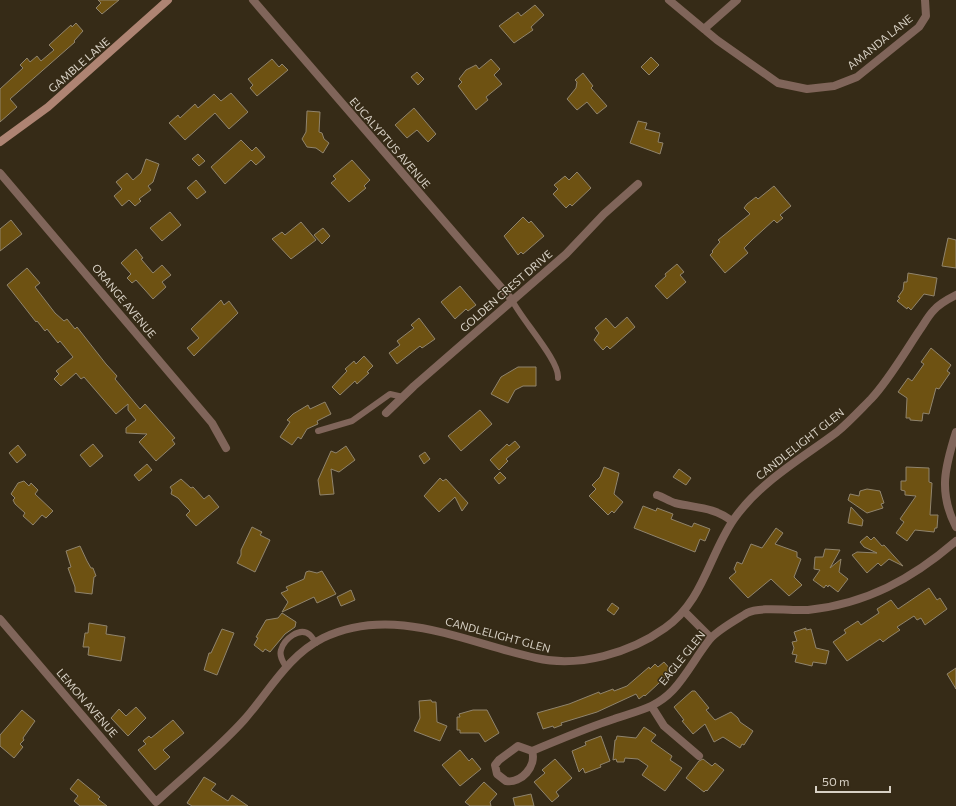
<svg xmlns="http://www.w3.org/2000/svg" width="956" height="806" font-family="Commissioner,sans-serif">
	<style>
		.building { fill: #6e5212; stroke: #90846d }
		.lines { fill: none; stroke-linecap: round; stroke-linejoin: round }
		.lane { stroke: #80655a; stroke-width: 6 }
		.street { stroke: #80655a; stroke-width: 8 }
		.secondary { stroke: #ae8473; stroke-width: 8 }
		.labels { text-anchor: middle; stroke-width: 3; stroke-linejoin: round; paint-order: stroke }
		.street-label { font-size: 11px; fill: #d7d0c4; stroke: #362b17 }
	</style>
	<rect width="100%" height="100%" fill="#362b17"/>
	<path class="building" d="M98,0H119L102,14L96,8L101,3Z
		M535,5L544,15L531,27L533,30L514,43L499,26L518,12L521,16Z
		M76,23L83,31L74,41L75,42L10,99L17,107L0,122V89L23,68L20,65L27,58L30,62L37,56L41,61L54,50L49,45L71,25L72,27Z
		M651,57L659,65L649,75L641,67Z
		M272,59L279,67L282,64L288,70L257,96L250,88L253,85L248,79Z
		M491,59L500,69L494,75L502,84L486,97L488,100L476,110L458,86L462,82L459,79L466,70L476,65L479,69Z
		M417,72L424,79L418,85L411,77Z
		M583,73L593,86L591,88L607,106L597,114L587,102L577,110L567,99L576,88L577,82L575,80Z
		M231,93L248,112L229,129L215,113L185,140L169,123L178,115L180,118L195,104L198,108L214,94L221,101Z
		M414,108L436,134L428,142L417,130L407,138L395,125Z
		M307,111L320,112L319,132L322,133L324,139L329,143L323,153L316,148L307,147L302,139L306,132Z
		M638,121L647,123L645,129L660,133L658,142L663,143L660,154L630,143Z
		M241,140L252,151L256,147L265,157L256,165L251,160L225,184L211,167Z
		M198,154L205,161L199,166L192,159Z
		M146,159L159,164L153,182L148,186L151,190L139,199L141,201L135,206L129,200L122,206L114,196L122,189L116,182L127,173L133,180L141,173Z
		M352,160L370,180L364,186L366,188L349,202L331,183L336,179L333,176Z
		M577,172L591,188L572,206L570,204L566,208L553,194L558,189L554,185L565,176L569,180Z
		M196,180L206,192L197,199L187,188Z
		M774,186L791,206L780,215L783,218L777,223L774,220L753,239L744,248L748,253L725,273L710,255L713,252L712,251L720,242L718,240L750,214L744,208L747,204L756,197L758,199Z
		M170,212L181,225L162,241L150,228Z
		M523,217L529,223L531,221L544,236L523,254L521,252L518,255L504,236Z
		M11,220L22,234L0,251V229Z
		M301,222L316,240L291,259L272,239L282,232L285,235Z
		M323,228L330,236L322,244L314,235Z
		M948,238L956,240V268L942,266Z
		M136,249L143,258L141,259L153,273L162,265L171,275L162,282L166,287L153,299L136,280L132,283L127,278L131,274L121,263Z
		M677,264L684,272L680,275L686,282L667,299L655,286L666,276L665,274Z
		M27,268L40,283L35,287L55,313L64,321L67,319L75,329L77,327L106,364L117,376L115,379L140,409L145,404L175,438L172,440L175,444L156,461L139,442L147,434L126,433V428L136,420L128,410V404L116,414L84,377L81,379L76,373L61,386L54,379L59,374L56,371L73,357L60,341L58,343L47,329L45,331L37,321L36,322L7,285Z
		M908,273L937,278L934,296L924,294L911,310L908,307L907,309L897,301L900,298L898,297L903,290L904,282H907Z
		M460,286L476,305L468,311L466,309L455,319L441,302Z
		M221,300L224,305L229,301L238,313L194,356L187,348L199,338L191,329Z
		M627,317L635,327L610,349L607,346L603,350L594,340L599,333L595,328L606,318L615,328Z
		M419,318L435,339L422,348L420,346L397,364L389,353L400,345L397,341L414,328L411,325Z
		M931,348L951,365L947,371L950,373L939,389L936,388L929,414L923,413L922,421L910,420V418H906L907,398L898,392L908,378L912,381L924,364L921,362Z
		M364,356L373,366L367,372L369,373L357,384L355,381L340,395L332,387L347,371L345,369L354,361L356,364Z
		M518,367H536V386H523L515,390L508,403L491,394L501,377Z
		M325,402L331,414L317,421L318,424L307,429L301,439L298,437L292,445L280,437L290,422L287,420L293,414L308,405L310,409Z
		M480,410L492,424L461,451L448,436Z
		M515,441L520,447L506,459L508,461L499,470L490,460L507,444L509,446Z
		M93,444L103,456L90,467L80,455Z
		M18,445L26,455L17,463L9,453Z
		M346,446L355,460L339,472L331,469L334,494L320,495L318,480L331,451L336,453Z
		M425,452L430,459L424,464L419,456Z
		M147,464L152,470L139,481L134,475Z
		M604,467L619,473L614,494L623,502L614,513L612,511L608,515L589,496L596,489L592,485L600,477Z
		M906,467L929,468V482L932,483L930,515H938L937,528H935L934,532L915,530L907,541L896,533L904,522L900,519L916,496L905,495V491L901,490V481H906Z
		M679,469L691,478L686,485L673,477Z
		M500,472L506,478L499,484L494,478Z
		M440,478L443,481L446,479L468,503L462,511L455,497L439,512L424,496Z
		M181,479L191,488L193,487L204,499L209,495L219,507L196,526L186,515L190,511L186,507L178,498L171,494L172,490L170,487Z
		M24,481L29,486L31,483L38,490L35,494L53,511L46,518L42,515L33,525L23,516L25,513L15,504L13,500L15,498L11,494L18,483Z
		M867,489L880,491L884,503L881,504L883,508L867,513L848,500L850,494L859,496L860,491Z
		M643,506L656,511L657,508L673,514L671,519L692,527L694,523L710,529L705,541L700,539L695,552L634,528Z
		M851,507L863,520L862,526L848,523Z
		M252,527L262,532L260,535L270,540L255,572L237,563L241,555V550Z
		M776,528L783,533L775,544L797,552V557L801,559L794,577L802,585L789,596L771,579L748,598L729,578L736,572L734,569L737,562L742,564L751,544L762,548Z
		M867,536L871,540L874,537L882,546L884,545L903,566L889,559L881,566L878,563L867,573L852,555L857,552L877,553L864,547L860,542Z
		M80,546L87,561L91,568H93L96,576L94,577L92,594L75,592V587L68,568L71,567L66,551Z
		M825,549L840,550L830,568L841,559L839,572L848,579L838,592L829,585L828,587L826,585L824,588L813,580L820,570L814,569L815,557H823Z
		M309,571L317,573L322,571L336,594L317,603L314,597L282,612L288,602L281,593L288,590L286,587L304,579L306,572Z
		M929,588L937,600L940,598L947,609L925,625L921,618L917,620L914,616L897,627L900,630L888,638L883,642L880,639L847,661L833,642L846,633L844,630L858,621L861,625L879,613L877,609L891,600L898,609Z
		M351,590L355,600L341,606L337,597Z
		M612,603L619,608L614,615L607,610Z
		M282,613L296,622L295,627L285,634L270,652L265,649L263,652L254,645L258,638L256,637L266,620L278,618Z
		M89,623L107,626L106,634L125,637L121,661L88,655L89,647H83L85,633H88Z
		M806,628V630L811,629L816,648L829,651L826,664L813,662L812,666L795,662L797,655L792,654L794,648L792,642L797,641L794,632Z
		M222,629L234,633L217,675L204,670L209,653H211Z
		M664,662L672,671L645,696L644,695L639,699L636,694L597,712L561,723L562,725L554,728L553,726L543,729L537,713L569,704L599,692L600,694L613,689L614,691L627,686L649,667L650,669L655,664L658,667Z
		M956,668V689L947,674Z
		M692,691H695L709,708L706,710L715,720L731,712L738,718L740,722L753,731L744,745L742,744L740,748L723,737L714,742L705,724L693,734L682,721L684,720L674,707Z
		M431,700L432,702H436L437,722L447,726L440,741L414,731L420,718L419,701Z
		M136,707L146,718L128,736L111,718L119,709L126,716Z
		M22,710L35,721L23,738L24,740L20,744L23,747L14,758L0,746V735Z
		M473,710H487L499,733L485,742L479,733H460V730H457V717H460L459,714Z
		M173,720L184,733L163,750L170,757L155,770L138,750L146,744L143,741L149,736L151,738Z
		M644,727L656,735L651,741L672,756L670,760L682,768L665,791L642,775L648,766L638,759L625,758L624,762H617L616,759L613,760L615,740H616L617,736L636,738Z
		M601,736L610,761L600,765L601,767L585,773L583,768L579,772L572,751L586,745L585,742Z
		M460,750L469,761L472,758L481,769L460,786L442,765Z
		M555,759L572,778L556,792L559,796L552,802L534,782L545,773L542,770Z
		M703,759L712,766L715,763L724,770L707,791L706,790L704,792L686,778L699,761Z
		M204,777L216,784L211,790L228,801L232,795L248,806H192L187,803Z
		M78,779L100,797L98,799L107,806H80L74,801L78,796L70,789Z
		M484,782L497,794L490,802L491,806H470L465,802Z
		M531,794L534,806H515L513,798Z"/>
	<g class="lines">
		<path class="lane" d="M512,300C521,319 560,361 558,378
			M318,431L352,421L390,394L403,397
			M286,667C283,662 279,656 281,650C284,639 300,626 310,635C312,637 314,640 316,643"/>
		<path class="street" d="M253,0L512,300
			M669,0L717,40L778,83L807,89L834,86L857,77L919,27L926,16L925,0
			M704,29L737,0
			M0,173L212,423L226,448
			M386,413L414,386L566,254L604,214L638,184
			M956,432C945,467 938,492 956,527
			M657,495C663,497 669,501 675,503C696,508 714,507 732,521
			M684,611L711,638
			M0,619L156,802C185,775 217,750 244,720C269,692 287,656 323,638C394,604 466,643 536,658C579,668 630,653 665,628C703,602 709,555 734,519C761,481 801,459 837,432C849,422 860,410 871,399C888,381 905,352 919,331C924,324 928,316 934,310C940,303 948,299 956,295
			M652,707L664,726L699,756
			M518,746L532,751C537,766 521,784 506,781L497,774L495,765L499,760Z
			M532,751C559,740 586,728 614,719C636,711 655,709 673,690C687,675 697,655 710,639C719,629 736,620 747,613C760,606 792,611 808,610C866,604 912,579 956,541"/>
		<path class="secondary" d="M0,142L48,107L168,0"/>
	</g>
	<g class="labels">
		<g class="street-label">
			<text transform="translate(880 42) rotate(-39)" y="4">AMANDA LANE</text>
			<text transform="translate(79 65) rotate(-41)" y="4">GAMBLE LANE</text>
			<text transform="translate(390 143) rotate(49)" y="4">EUCALYPTUS AVENUE</text>
			<text transform="translate(506 291) rotate(-41)" y="4">GOLDEN CREST DRIVE</text>
			<text transform="translate(124 301) rotate(50)" y="4">ORANGE AVENUE</text>
			<text transform="translate(800 444) rotate(-38)" y="4">CANDLELIGHT GLEN</text>
			<text transform="translate(498 635) rotate(15)" y="4">CANDLELIGHT GLEN</text>
			<text transform="translate(682 658) rotate(-51)" y="4">EAGLE GLEN</text>
			<text transform="translate(87 703) rotate(49)" y="4">LEMON AVENUE</text>
		</g>
	</g>
	<path d="M816 786v6h74v-6" fill="none" stroke="#d7d0c4" stroke-width="2"/>
	<text x="822" y="786" font-size="12" fill="#d7d0c4" stroke="#362b17" stroke-width="3" paint-order="stroke">50 m</text>
</svg>
